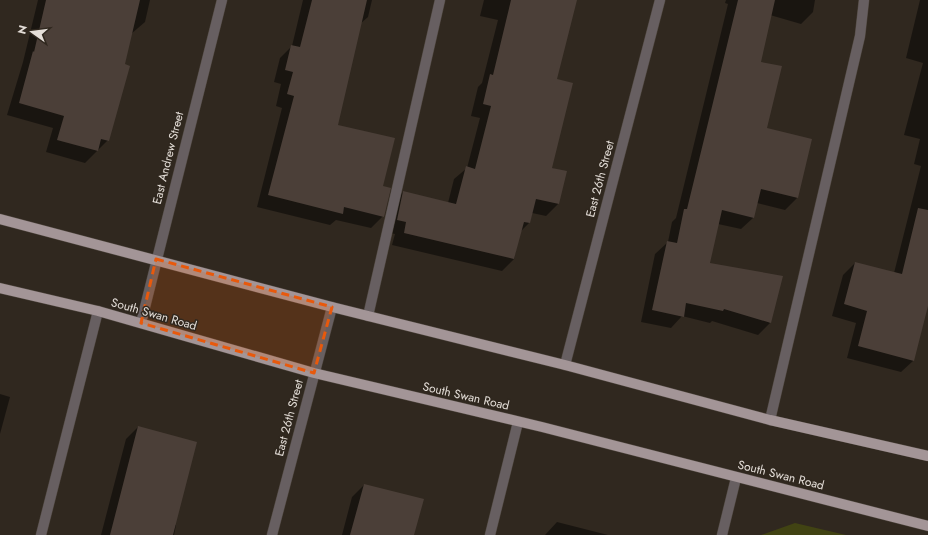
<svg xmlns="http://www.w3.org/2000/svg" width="928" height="535" font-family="Jost,sans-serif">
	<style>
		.green { fill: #414313 }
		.shadow { fill: #0007 }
		.building { fill: #4b3f38 }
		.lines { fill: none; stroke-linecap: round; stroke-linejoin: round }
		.minor-casing { stroke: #4d453d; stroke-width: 11 }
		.major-casing { stroke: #4d453d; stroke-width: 11 }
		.minor { stroke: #675f61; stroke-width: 10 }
		.major { stroke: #a39597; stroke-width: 10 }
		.marked { fill: #e8590c; fill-opacity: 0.2; stroke: #e8590c; stroke-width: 3; stroke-dasharray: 8 5; stroke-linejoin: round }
		.labels { text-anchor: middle; stroke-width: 3; stroke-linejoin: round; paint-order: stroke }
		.street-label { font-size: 12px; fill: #e4ded8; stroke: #30281f }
	</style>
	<rect width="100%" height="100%" fill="#30281f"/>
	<path class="green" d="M795,523L846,535H761Z"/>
	<path class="shadow" d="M38,0H150L145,22L131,34L108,140L85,163L46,152L53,128L7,115L23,62Z
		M303,0H372L368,17L360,24L337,126L382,187L383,216L371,228L336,220L330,225L257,207L282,108L276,106L281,84L274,82L280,58L292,46Z
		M484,0H576L556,80L551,168L566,172L558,204L546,216L532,213L529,223L520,232L514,259L502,271L392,245L395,234L385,232L391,204L403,192L448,203L454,179L467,168L480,118L471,116L478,87L482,83L498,20L480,16Z
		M726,0H815L813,12L801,24L770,15L760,63L766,129L797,198L785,210L757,203L753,218L741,229L718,224L709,264L770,323L758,335L712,321L710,323L682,316L671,328L641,322L655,254L668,242L672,222L676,218L728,4L725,3Z
		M920,0H928V303L913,361L901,372L847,358L856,323L832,316L843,275L855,263L894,273L921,166L914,164L920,139L904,135L923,63L906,58Z
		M0,394L10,397L0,434Z
		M138,427L174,524L176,525L174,535H101L126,439Z
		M364,485L413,535H342L352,497Z
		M557,522L608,535H545Z"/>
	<path class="building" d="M46,0H140L125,64L130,66L109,141L101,139L98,151L57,140L64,116L19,103L33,51L34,52Z
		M312,0H367L338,125L395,138L383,186L391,188L384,217L344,207L343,214L268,195L294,96L287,94L293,72L285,70L291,45L300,47Z
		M511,0H577L557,79L573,83L552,168L567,171L559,204L536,199L530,223L524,222L514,259L404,233L406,222L397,220L403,191L456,204L466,166L475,169L491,106L483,104L490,74L493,75Z
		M738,0H775L761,62L782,66L767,128L812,139L798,198L761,189L754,218L722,210L710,263L783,276L771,323L724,309L723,311L686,303L684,317L652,310L667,241L677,243L684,209H687Z
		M918,208L928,210V306L914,361L858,346L867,311L844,304L855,262L902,274Z
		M138,426L197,442L173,535H110Z
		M364,484L424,499L414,535H350Z"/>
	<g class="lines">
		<g class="minor-casing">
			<path id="minor" d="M368,316L440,0
				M141,323L222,0
				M565,365L660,0
				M770,420L860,36L864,0
				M41,535L98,311
				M272,535L332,307
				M490,535L518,422
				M722,535L736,478"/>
		</g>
		<g class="major-casing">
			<path id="major" d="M0,219L332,307L565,365L770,420L928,456
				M0,288L98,311L314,373L542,427L928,526"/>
		</g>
		<use href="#minor" class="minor"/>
		<use href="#major" class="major"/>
	</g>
	<path class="marked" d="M156,259L332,307L314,373L141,323Z"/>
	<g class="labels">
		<g class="street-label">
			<text transform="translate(168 158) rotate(-76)" y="4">East Andrew Street</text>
			<text transform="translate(600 179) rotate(-75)" y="4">East 26th Street</text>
			<text transform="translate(154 314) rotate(16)" y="4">South Swan Road</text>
			<text transform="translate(466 396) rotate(13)" y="4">South Swan Road</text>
			<text transform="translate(289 418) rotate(-75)" y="4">East 26th Street</text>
			<text transform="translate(781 475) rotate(14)" y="4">South Swan Road</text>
		</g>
	</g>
	<g transform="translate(32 32) rotate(284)" stroke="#30281f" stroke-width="3" paint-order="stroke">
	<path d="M0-3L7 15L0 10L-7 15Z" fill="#e4ded8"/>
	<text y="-6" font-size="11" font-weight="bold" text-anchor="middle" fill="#e4ded8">N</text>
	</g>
</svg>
